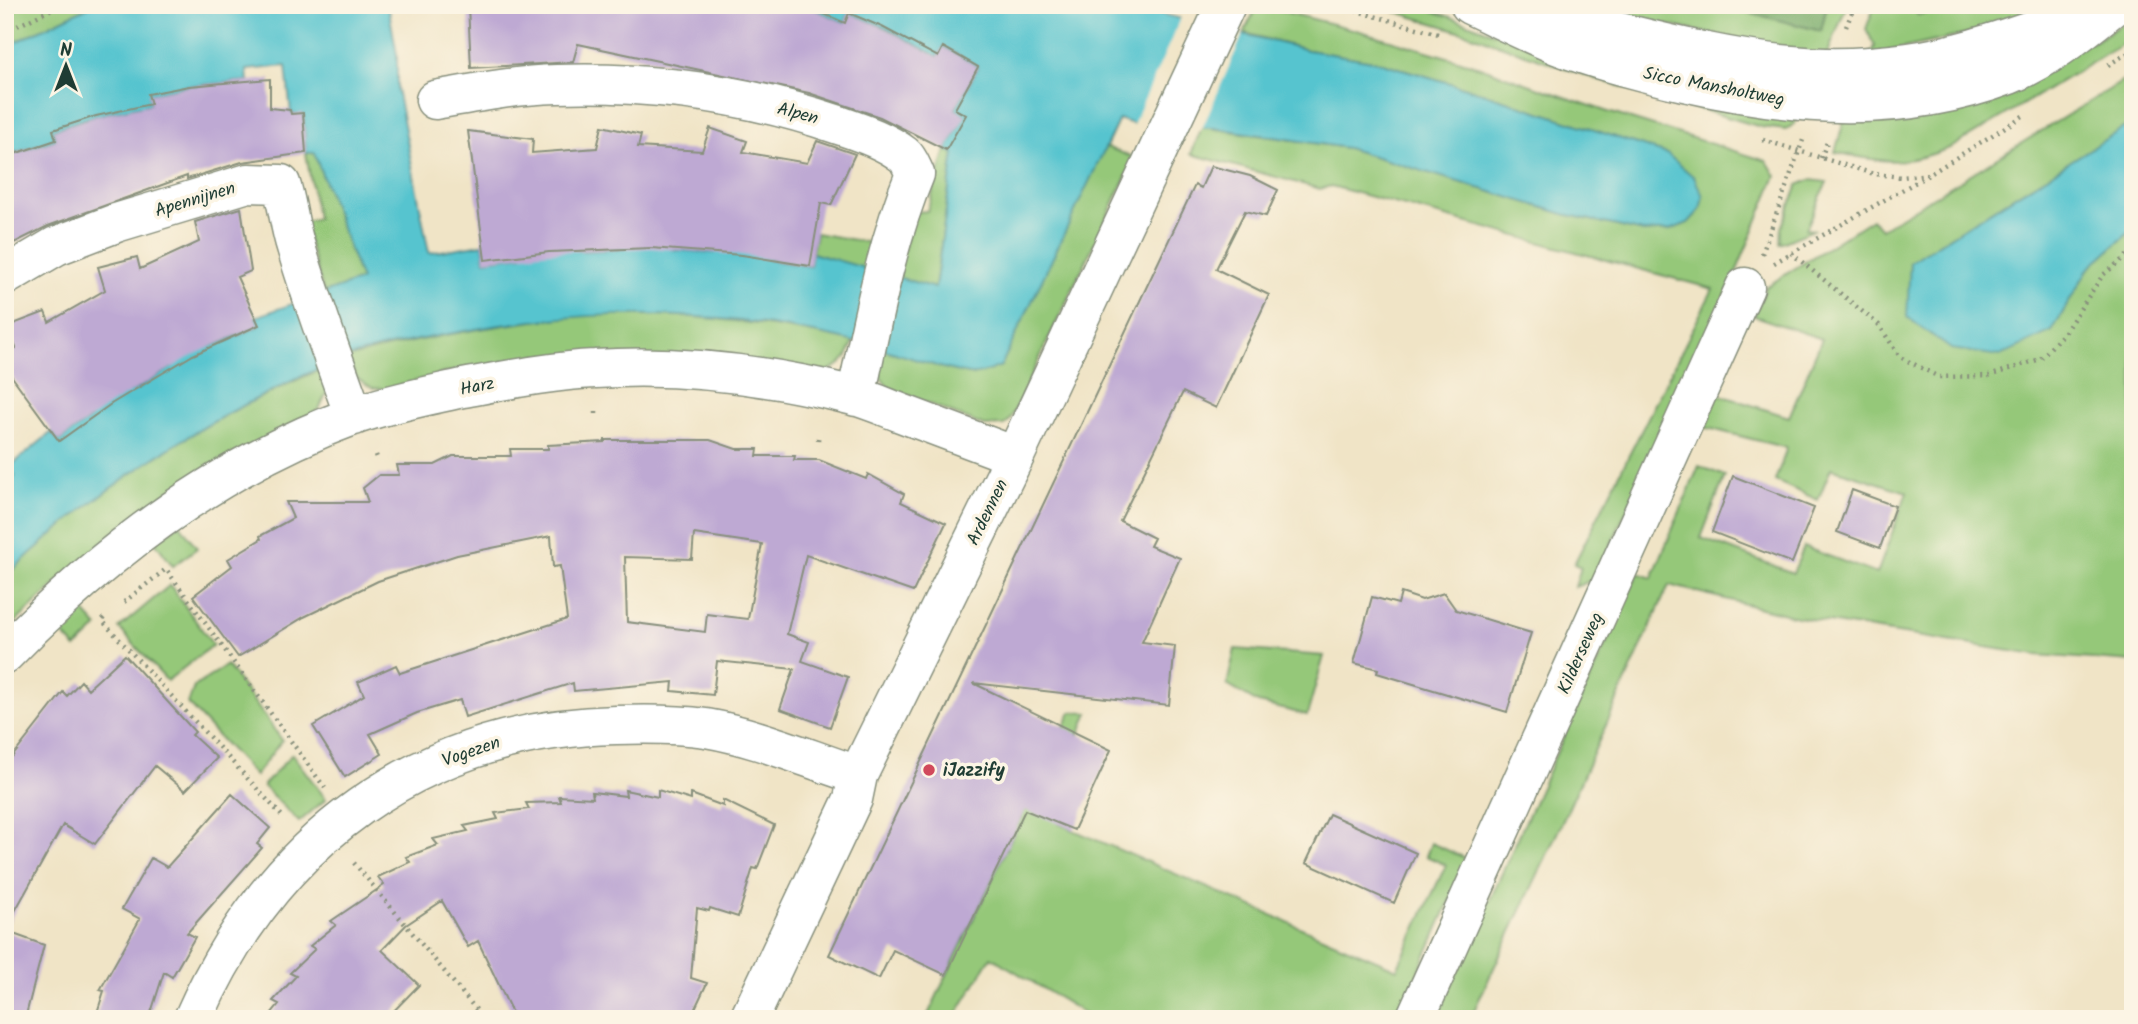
<svg xmlns="http://www.w3.org/2000/svg" width="2138" height="1024" font-family="Kalam,sans-serif">
	<style>
		.green { fill: #95c879; stroke: #5a8256; stroke-width: 2 }
		.forest { fill: #78ac69; stroke: #4c744e; stroke-width: 2 }
		.water { fill: #57c4cf; stroke: #3b8082; stroke-width: 2 }
		.pier { fill: #f0e4c6 }
		.building { fill: #bea9d3; fill-rule: evenodd }
		.lines { fill: none; stroke-linecap: round; stroke-linejoin: round }
		.street-casing { stroke: #88907d; stroke-width: 41 }
		.secondary-casing { stroke: #88907d; stroke-width: 41 }
		.path { stroke: #88907d; stroke-width: 4.5; stroke-dasharray: 2 5; stroke-linecap: butt }
		.street { stroke: #fff; stroke-width: 38 }
		.secondary { stroke: #fff; stroke-width: 38 }
		.poi-dot { fill: #d1495b; stroke: #fcf5e5; stroke-width: 2.5 }
		.labels { text-anchor: middle; stroke-width: 7; stroke-linejoin: round; paint-order: stroke }
		.street-label { font-size: 18px; fill: #1f3d34; stroke: #fcf5e5 }
		.poi-label { font-size: 18px; font-weight: bold; fill: #1f3d34; stroke: #fcf5e5; text-anchor: start }
	</style>
	<rect width="100%" height="100%" fill="#fcf5e5"/>
	<filter id="ink" filterUnits="userSpaceOnUse"><feTurbulence type="fractalNoise" baseFrequency=".0143" numOctaves="2"/><feDisplacementMap in="SourceGraphic" scale="14" xChannelSelector="R" yChannelSelector="G"/><feConvolveMatrix kernelMatrix="1 2 1 2 8 2 1 2 1" color-interpolation-filters="sRGB"/></filter>
	<filter id="wash" filterUnits="userSpaceOnUse"><feTurbulence type="fractalNoise" baseFrequency=".00686" numOctaves="4" result="noise"/><feDisplacementMap in="SourceGraphic" scale="28" xChannelSelector="R" yChannelSelector="G"/><feGaussianBlur stdDeviation="1.57" result="paint"/><feColorMatrix in="noise" values="0 0 0 0 0 0 0 0 0 0 0 0 0 0 0 0 0 1.4 0 .05"/><feComposite in="paint" operator="in"/></filter>
	<g filter="url(#wash)">
		<rect width="100%" height="100%" fill="#f0e4c6"/>
		<path class="green" d="M5,5H92L5,47Z
			M1258,5L1360,31L1474,65L1605,111L1767,161L1776,176L1735,275L1595,579L1575,587L1581,567L1574,564L1713,289L1331,186L1320,189L1191,154L1202,127L1347,148L1564,214L1644,232L1670,230L1688,223L1700,210L1667,154L1473,90L1379,62L1308,50L1252,35L1244,32Z
			M1373,5H1412L1445,15L1578,63L1800,114L1795,123L1786,130L1761,127L1599,80L1469,34Z
			M1570,5H1720L1821,31L1827,5H1847L1827,55L1809,54Z
			M1875,5H1911L1918,15L1952,5H2064L2024,22L1871,55L1875,46L1866,29Z
			M2133,17V38L1952,147C1906,166 1882,163 1835,152L1846,114L2095,41Z
			M2133,75V122L1910,262L2052,331L2088,269L2133,229V662L2036,655L1797,617L1669,585L1566,814L1470,1019H1436L1638,573L1652,578L1699,466L1725,476L1701,538L1793,573L1804,547L1877,574L1907,492L1831,468L1818,500L1775,481L1787,448L1704,427L1717,394L1789,417L1822,339L1754,316L1766,287L1872,219L1881,229Z
			M1101,92L1134,124L1119,119L1106,147L1135,158L1010,420L1004,425L984,426L888,387L877,373L878,348L973,375Z
			M946,150L954,153L935,288L896,277L914,212L927,211Z
			M314,152L361,280L324,293L303,223L317,218L306,153Z
			M1810,180L1827,182L1806,229L1813,230L1780,244L1781,228L1798,185Z
			M816,233L877,244L872,271L812,253Z
			M600,313C686,313 770,323 854,341C848,356 844,365 827,371L537,356L445,373L385,389L373,388L364,383L357,378L347,358C430,335 514,322 600,313Z
			M324,368L329,388L319,409C280,438 231,451 191,477C121,520 65,576 5,632V577C98,487 205,418 324,368Z
			M180,524L197,548L173,566L155,542Z
			M170,585L213,645L167,681L119,628Z
			M78,605L98,627L76,648L56,627Z
			M1235,649L1324,656L1307,715L1258,703L1227,685Z
			M227,665L282,740L255,776L188,704L194,687Z
			M1071,712L1088,713L1069,758L1059,824L1397,969L1446,865L1426,856L1431,843L1468,859L1398,1019H1094L991,957L954,1019H926Z
			M292,754L326,799L299,822L263,786Z"/>
		<path class="forest" d="M1720,5H1827L1821,31Z"/>
		<path class="water" d="M92,5H388L397,55V89L429,253L483,244L485,260L524,255L523,240L581,251L620,249V234L676,250L715,253L717,240L771,260L810,266L812,253L935,288L954,153L946,150L965,115L955,109L978,67L944,47L938,57L886,28L849,13L845,23L803,5H1145L1166,15L1308,50L1379,62L1473,90L1667,154L1694,177L1703,196L1700,210L1688,223L1670,230L1644,232L1564,214L1347,148L1214,128L1142,127L1119,119L1001,366C992,369 979,376 970,374C946,371 916,359 892,352C852,340 812,332 771,325C664,309 571,312 465,331C426,338 387,345 349,357C319,367 289,382 260,397C166,444 81,504 5,577V485L15,476L8,468L52,432L59,441L91,418L87,410L139,388L172,367L168,360L223,342L258,326L255,317L361,280L314,153H306L303,114H291L286,66L247,70L248,81L188,86L149,94L151,104L91,117L53,130L56,140L5,156V47Z
			M2133,122V229L2088,269L2052,331L2000,356L1951,349L1907,317L1910,262Z"/>
		<path class="pier" d="M1182,15L1245,30L1201,131H1142L1132,127Z"/>
		<g id="blocks">
			<path class="building" d="M468,5H803L845,23L849,13L882,27L938,57L943,47L978,67L955,109L966,115L946,150L880,117L809,93L578,44L573,62L471,68Z
				M270,79V108L290,110L291,114L303,113L306,153L242,162L187,179V176L48,226L14,243L5,223V157L56,140L53,130L96,116L151,104L148,94L189,86Z
				M602,126L641,135L638,147L702,151L710,128L747,141L743,152L807,163L817,141L855,154L831,205L821,203L810,266L742,255L651,248L549,252L485,260L468,131L533,139L532,153L597,148Z
				M1211,166L1250,176L1278,190L1266,216L1245,211L1216,269L1269,295L1225,389L1216,408L1183,392L1120,521L1154,538L1150,546L1180,558L1142,642L1175,646L1169,705L973,683L1111,750L1074,830L1025,810L946,975L893,950L879,979L829,955L1195,185L1201,188Z
				M241,208L251,271L237,277L259,325L193,355L111,404L59,441L5,367V355L16,348L8,326L45,312L49,322L105,290L98,267L137,257L140,269L199,242L195,222Z
				M605,440H710L736,449H758L757,456H795L794,460H819L866,479L868,474L904,494L901,502L946,523L913,592L806,555L787,634L809,642L802,661L848,677L830,727L780,709L794,669L717,661L713,695L672,691L673,682L574,691L573,683L465,717L460,700L417,713L370,734L382,754L345,777L313,726L364,695L358,682L396,665L400,673L567,619L560,566L553,567L551,536L457,555L378,581L304,617L238,657L193,596L232,566L228,559L261,539L260,536L293,518L286,502H368L363,488L379,475H399L397,465H435L453,456H511L510,449H548V445L605,442ZM694,534L762,544L748,619L707,614L705,632L627,622L625,557L692,559Z
				M1733,476L1814,508L1792,563L1712,532Z
				M1852,490L1895,506L1880,548L1837,532Z
				M1401,593L1422,600L1444,593L1456,610L1531,633L1507,712L1377,673L1378,669L1354,663L1372,597L1398,604Z
				M125,655L195,732L192,735L217,758L185,791L155,766L95,844L63,825L5,929V766L63,692L67,696L81,681L88,689Z
				M625,790L658,797V790L691,800V794L723,806V800L774,825L757,869L753,868L738,917L710,908L709,911L697,908L691,978L707,983L690,1019H515L478,941L468,947L442,901L406,925L382,950L419,985L386,1019H267L279,1004L273,1001L296,976L290,973L315,949L310,946L336,925L331,921L384,885L378,877L410,862L406,857L438,845L433,839L468,831L464,826L498,819L495,813L529,809L526,803L561,802L559,796L593,798L592,792L626,796Z
				M232,794L270,828L257,844L262,848L187,933L195,937L172,977L164,972L149,1019H95L104,991L100,990L140,919L122,909L151,858L167,867Z
				M1329,814L1416,853L1394,903L1306,863Z
				M5,931L44,945L25,1019H5Z"/>
		</g>
	</g>
	<g filter="url(#ink)">
		<use href="#blocks" fill-opacity="0" stroke="#88907d" stroke-width="2"/>
		<g class="lines">
			<g class="street-casing">
				<path id="street" d="M435,100C475,93 516,85 557,84C651,81 747,94 836,124C859,132 885,140 904,155C909,159 912,168 915,174C886,244 872,322 856,397
					M5,276L56,246L116,223L248,183L281,184C288,205 289,226 296,247C313,304 334,360 354,416
					M5,654C104,552 221,464 356,415C390,403 427,396 463,388C507,380 551,371 595,369C681,363 770,375 854,396C870,400 885,407 901,413C939,427 977,442 1015,456
					M193,1019C271,841 419,729 616,725C646,724 677,724 706,728C759,737 808,759 858,775
					M749,1019L853,799L858,775L1015,456L1226,5
					M1415,1019L1745,287"/>
			</g>
			<g class="secondary-casing">
				<path id="secondary" d="M1470,5C1498,18 1527,33 1557,45C1598,61 1641,72 1684,82C1795,107 1900,116 2009,75C2049,59 2082,31 2115,5
					M1505,6C1600,24 1695,56 1791,65C1829,69 1870,67 1908,62C1972,54 2031,28 2092,10"/>
			</g>
			<path class="path" d="M1335,5L1442,35
				M1846,27L1855,5
				M5,32L60,5
				M2108,65L2133,50
				M1763,140L1874,174L1901,177L1930,174
				M1821,158L1827,142
				M1791,253L1879,325L1900,357L1939,377L1989,376L2040,359L2064,333L2103,275L2133,251
				M1762,254L1803,140
				M1774,263L1930,174L2026,114
				M596,412V419
				M818,440L819,434
				M376,455L378,460
				M124,602L166,569L325,788
				M104,618L102,620L107,626L284,818
				M354,863L484,1019"/>
			<use href="#street" class="street"/>
			<use href="#secondary" class="secondary"/>
		</g>
	</g>
	<circle class="poi-dot" cx="929" cy="770" r="7"/>
	<g class="labels">
		<g class="street-label">
			<text transform="translate(1714 86) rotate(11)" y="6">Sicco Mansholtweg</text>
			<text transform="translate(798 113) rotate(15)" y="6">Alpen</text>
			<text transform="translate(195 199) rotate(-17)" y="6">Apennijnen</text>
			<text transform="translate(477 386) rotate(-11)" y="6">Harz</text>
			<text transform="translate(987 512) rotate(-64)" y="6">Ardennen</text>
			<text transform="translate(1580 653) rotate(-66)" y="6">Kilderseweg</text>
			<text transform="translate(471 751) rotate(-19)" y="6">Vogezen</text>
		</g>
		<g class="poi-label">
			<text x="943" y="776">iJazzify</text>
		</g>
	</g>
	<rect width="2138" height="1024" fill="none" stroke="#fcf5e5" stroke-width="28"/>
	<g transform="translate(66 66)" stroke="#fcf5e5" stroke-width="5" paint-order="stroke">
	<path d="M0-5L12 26L0 18L-12 26Z" fill="#1f3d34"/>
	<text y="-10" font-size="19" font-weight="bold" text-anchor="middle" fill="#1f3d34">N</text>
	</g>
</svg>
